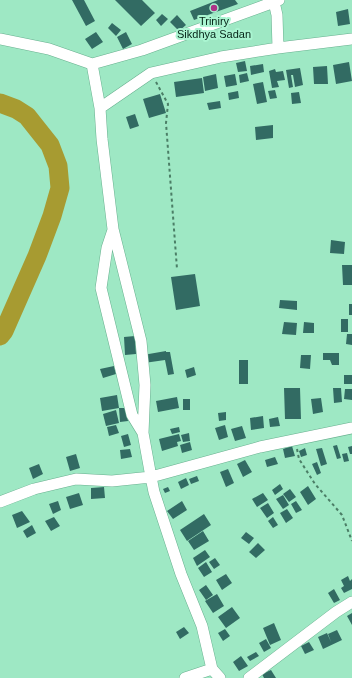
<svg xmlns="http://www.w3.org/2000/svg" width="352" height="678" font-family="Helvetica,sans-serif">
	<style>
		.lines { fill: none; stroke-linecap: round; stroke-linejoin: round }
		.river { stroke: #a79b31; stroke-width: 19 }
		.building { fill: #326b63 }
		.minor-casing { stroke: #68b08f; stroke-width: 12 }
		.path { stroke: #4b7e66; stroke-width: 2; stroke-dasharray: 3 3; stroke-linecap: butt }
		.minor { stroke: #fff; stroke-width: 11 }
		.poi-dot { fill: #ad3387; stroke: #aaf5d1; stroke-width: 1.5 }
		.labels { text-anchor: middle; stroke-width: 4; stroke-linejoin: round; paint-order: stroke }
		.poi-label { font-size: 11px; fill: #052518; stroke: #aaf5d1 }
	</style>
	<rect width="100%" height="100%" fill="#9ee8c4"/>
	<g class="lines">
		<path class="river" d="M0,103L16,109L27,116L50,145L58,166L60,188L52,216L37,256L4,331L0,336"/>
	</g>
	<path class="building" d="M72,0H84L95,21L86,26Z
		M115,0H142L155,13L141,26Z
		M218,0H235L238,4L194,20L190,11Z
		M348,9L350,24L338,26L336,12Z
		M162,14L168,19L161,26L156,20Z
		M177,15L186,25L179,31L170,22Z
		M112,23L121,30L116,36L108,28Z
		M96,32L103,42L92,49L85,39Z
		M126,32L132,44L123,49L117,37Z
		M245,61L247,71L238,72L236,63Z
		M349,62L352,81L336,84L333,65Z
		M263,64L264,72L251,75L250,66Z
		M327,66L328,84H314L313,67Z
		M300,68L303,85L295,87L293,75H291L293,87L289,88L286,70Z
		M275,69L276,72L283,71L285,80L277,81L279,87L272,88L269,71Z
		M247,73L249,81L240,83L239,75Z
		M216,74L218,88L205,91L203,77Z
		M235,74L237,85L226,87L224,76Z
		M202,78L204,93L176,97L174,82Z
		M263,82L267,102L257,104L253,84Z
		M275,90L277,98L270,99L268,91Z
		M238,91L239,98L229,100L228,93Z
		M299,92L301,103L292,104L291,93Z
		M160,94L166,113L149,118L143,99Z
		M220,101L221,108L209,110L207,103Z
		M135,114L139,126L130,129L126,117Z
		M273,125V138L256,140L255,127Z
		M331,240L345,242L344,254L330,253Z
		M342,265H352V285H343Z
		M195,274L200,306L176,310L171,277Z
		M280,300L297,301V310L279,308Z
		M349,304H352V315H349Z
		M341,319H348V332H341Z
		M284,322L297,323L296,335L282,334Z
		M304,322L314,323V333H303Z
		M347,334H352V345L346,344Z
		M135,336L136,354L125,355L124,337Z
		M166,351V352H170L174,374L168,375L165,360L144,363L143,355Z
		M323,353H339V365H332L330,360H323Z
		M301,355H311L310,369L300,368Z
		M239,360H248V384H239Z
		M114,366L116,374L103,378L100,369Z
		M194,367L196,375L187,378L185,370Z
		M344,375H352V384H344Z
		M284,388H300L301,419H285Z
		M333,388H341L342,402L334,403Z
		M345,389H352V400L344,399Z
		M117,395L119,408L102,411L100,398Z
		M177,397L179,408L158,412L156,401Z
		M321,398L323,412L313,414L311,399Z
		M183,399H190V410H183Z
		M119,408H126L128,421L120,422Z
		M116,410L119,423L106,426L103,414Z
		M226,412V420L219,421L218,413Z
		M263,416L264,428L251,430L250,418Z
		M278,417L280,426L270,427L269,419Z
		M116,425L119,433L109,436L107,427Z
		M225,425L228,437L219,440L215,428Z
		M242,426L246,438L235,441L231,429Z
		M179,427L180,432L172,434L170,429Z
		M189,433L190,441L183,442L181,435Z
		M128,434L131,445L124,447L121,436Z
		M179,434L181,441L177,442L178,446L162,451L159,439Z
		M190,442L192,450L182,453L180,445Z
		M337,445L341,458L337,459L333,446Z
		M292,446L295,456L285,458L283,449Z
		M352,446V454H350L348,447Z
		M305,448L307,455L301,457L299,451Z
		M322,448L327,464L321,466L316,449Z
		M130,449L132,457L121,459L120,450Z
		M347,453L349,461L344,462L342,454Z
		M76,454L80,468L70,471L66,457Z
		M275,457L278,464L267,467L265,460Z
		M245,460L252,472L243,477L237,464Z
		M317,462L321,473L317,475L312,464Z
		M39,464L43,474L33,479L29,468Z
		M228,469L234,483L226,487L220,472Z
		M197,476L199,481L191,484L189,479Z
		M186,478L189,485L181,489L178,482Z
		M280,484L283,489L275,495L272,490Z
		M308,486L316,499L308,505L300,492Z
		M104,487L105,498L91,499V488Z
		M168,487L170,491L165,493L163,489Z
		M290,489L296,497L289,502L283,494Z
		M79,493L83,505L70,509L66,497Z
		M263,493L268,500L257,507L252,499Z
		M283,495L289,505L283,509L276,499Z
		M58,501L61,510L53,514L49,504Z
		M182,501L187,510L173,519L167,511Z
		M296,501L302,510L296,513L291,504Z
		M268,503L274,513L267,518L260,508Z
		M287,509L293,518L286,523L280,513Z
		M22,511L30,522L17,528L12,515Z
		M204,514L211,525L187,541L180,530Z
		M54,517L60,526L51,531L45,521Z
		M273,517L278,525L273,528L268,521Z
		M32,525L36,533L27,538L23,531Z
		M203,531L209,541L194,550L188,541Z
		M246,532L254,538L249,544L241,538Z
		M258,543L265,550L256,558L249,552Z
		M205,550L210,557L197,566L193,558Z
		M215,558L220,565L214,569L209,562Z
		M206,562L212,572L204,577L198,568Z
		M226,574L232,583L222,590L216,580Z
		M348,576L350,581L352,579V589L344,593L341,588L344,586L341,580Z
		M206,585L213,595L206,600L199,590Z
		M334,589L340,600L334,603L328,593Z
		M217,594L224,606L213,613L205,601Z
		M232,607L240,618L226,628L218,617Z
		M352,613V625L347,616Z
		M274,623L281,640L270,645L263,628Z
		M184,627L189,633L180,639L176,632Z
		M225,629L230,636L223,641L218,633Z
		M337,630L342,640L323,649L318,637L327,633L331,642L328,634Z
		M266,639L271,648L264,652L259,643Z
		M309,642L314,650L305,654L301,646Z
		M256,652L259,656L250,661L247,657Z
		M241,656L248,666L239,671L233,662Z
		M271,670L276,678H264L262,674Z"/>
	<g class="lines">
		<g class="minor-casing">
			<path id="minor" d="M0,39L49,49L92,64L142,50L274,2
				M278,48L277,15L274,2L279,0
				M92,64L100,108L102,139L113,229L141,341L145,385L143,433L151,477L154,492L181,574L202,626L212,669L220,678
				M100,108L151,73L221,57L278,48L352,39
				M113,230L107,248L101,288L132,415L143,433
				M0,502L34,489L76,479L112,481L151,477L260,447L352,428
				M185,678L212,669
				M249,678L336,612L352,602"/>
		</g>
		<path class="path" d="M156,82L168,104L166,123L177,269
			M297,449L299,459L315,484L342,515L352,541"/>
		<use href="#minor" class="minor"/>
	</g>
	<circle class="poi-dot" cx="214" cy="8" r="4"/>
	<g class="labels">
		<g class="poi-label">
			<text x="214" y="25">Triniry<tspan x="214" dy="13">Sikdhya Sadan</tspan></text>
		</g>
	</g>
</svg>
